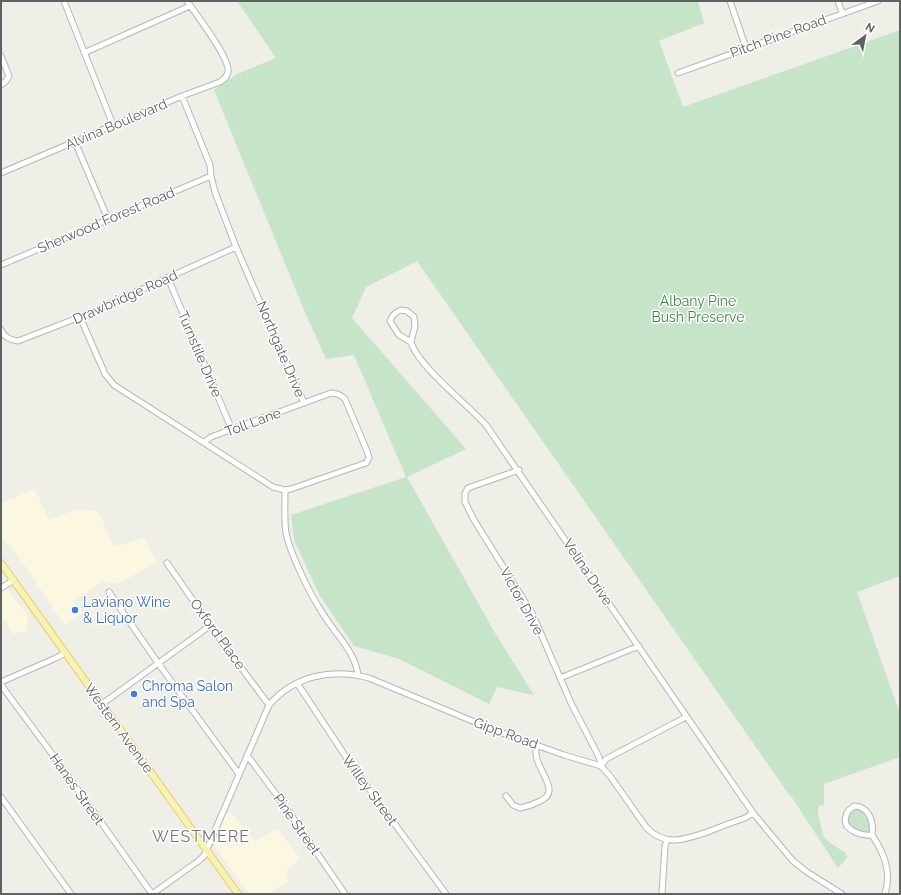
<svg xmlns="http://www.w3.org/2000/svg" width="901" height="895" font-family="Raleway,sans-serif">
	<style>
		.commercial { fill: #fbf7e0 }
		.green { fill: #c6e4c8 }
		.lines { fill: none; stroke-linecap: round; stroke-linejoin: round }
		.minor-casing { stroke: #b4b6ba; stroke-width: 7 }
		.major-casing { stroke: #e6cd6a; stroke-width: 8 }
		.minor { stroke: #fff; stroke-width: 5 }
		.major { stroke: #f8f2b3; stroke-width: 6 }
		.shop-dot { fill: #3f7fe0; stroke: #fff; stroke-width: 1.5 }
		.labels { text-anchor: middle; stroke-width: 3; stroke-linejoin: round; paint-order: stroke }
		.street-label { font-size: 14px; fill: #5e6166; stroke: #fff }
		.park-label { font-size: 14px; fill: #3e8547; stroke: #fff }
		.shop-label { font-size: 14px; fill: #366cbe; stroke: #fff; text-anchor: start }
		.quarter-label { font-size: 16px; letter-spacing: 1px; fill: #707378; stroke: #fff }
	</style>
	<rect width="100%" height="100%" fill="#efeee7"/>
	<path class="commercial" d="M35,489L49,520L77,509L99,512L114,547L144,537L156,562L120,583L102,582L73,601L82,613L65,626L19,557L1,536V503Z
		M1,580L28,616L27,631L12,634L7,621L1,618Z
		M230,811L255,841L278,829L300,859L286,872L288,881L269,894H249L216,849L214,843L226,814Z"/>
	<path class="green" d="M237,1H698L704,23L659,41L683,107L900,30V576L857,592L900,714V757L824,784V805L818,806V812L823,836L830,843L846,853L847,858L838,868L791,796H790L417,261L366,287L352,318L466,449L407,477L495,633L534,695L497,687L489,704L399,659L354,646L319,594L294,540L291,515L406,477L354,355L326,359L304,310L214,90L237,74L276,58Z
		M855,808L865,810L870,822L871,834C859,833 853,830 846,820L848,815Z"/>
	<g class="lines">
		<g class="minor-casing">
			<path id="minor" d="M64,1L113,125
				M730,1L746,48
				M838,1L842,13
				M86,52L190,6
				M1,56L9,76L6,81L1,85
				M678,73L878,1
				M182,96L210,165L211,176L215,192L236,247L304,403
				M75,142L108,219
				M1,173L182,96L220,82C224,79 227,77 228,72C231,59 195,13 187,1
				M1,265L211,176
				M168,278L232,430
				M401,310L407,311L414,317L415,326L411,342L399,335L390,321C392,315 395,312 401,310Z
				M80,317L105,374L114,385L273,487L285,490L291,489L363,464L366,463L369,458L367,451L345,399C341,395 337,393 331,393L211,437L204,442
				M1,330C4,337 9,340 18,341L80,317L236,247
				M411,342C417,365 468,405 486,425L753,813L793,861L807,872L842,894
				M519,470L468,488L465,493V502L474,520L532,613L571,703L599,757L601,766
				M285,490C285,504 284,520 286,533C290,553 309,592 320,609C332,631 355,650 358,675
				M167,563L222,642L269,705
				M1,588L14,580
				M109,592L158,663L239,774
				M560,678L639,646
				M1,682L56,658L65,653
				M297,683L348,760L446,894
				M1,685L61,766L152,894
				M102,704L211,625
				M247,755L287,809L345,894
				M601,766L606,759L686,717
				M506,796L513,805L520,808C526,807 532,805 538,802C567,791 529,767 537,745
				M1,797L71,894
				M854,806C869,806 874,822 872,835C862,836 841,830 846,816C847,811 850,809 854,806Z
				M872,835C884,853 892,872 885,894
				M152,894L197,862L204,856L269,705C295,675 333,668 369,678L494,730L564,755L601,766L610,776L646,827C665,848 687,839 710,831C722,826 733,822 745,818L753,813
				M662,894L665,846L667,840"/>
		</g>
		<g class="major-casing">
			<path id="major" d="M1,563L238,894"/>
		</g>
		<use href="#minor" class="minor"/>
		<use href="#major" class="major"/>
	</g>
	<g class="shop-dot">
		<circle cx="75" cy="610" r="4"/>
		<circle cx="134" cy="694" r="4"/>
	</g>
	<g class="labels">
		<g class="street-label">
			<text transform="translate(778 36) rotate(-20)" y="5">Pitch Pine Road</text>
			<text transform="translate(116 124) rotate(-23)" y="5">Alvina Boulevard</text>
			<text transform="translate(106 220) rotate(-23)" y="5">Sherwood Forest Road</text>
			<text transform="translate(125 297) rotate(-24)" y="5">Drawbridge Road</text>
			<text transform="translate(281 349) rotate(67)" y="5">Northgate Drive</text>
			<text transform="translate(200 354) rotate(67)" y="5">Turnstile Drive</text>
			<text transform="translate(253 422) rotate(-20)" y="5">Toll Lane</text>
			<text transform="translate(588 572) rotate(56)" y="5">Velina Drive</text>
			<text transform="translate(522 601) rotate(61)" y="5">Victor Drive</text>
			<text transform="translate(218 634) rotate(54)" y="5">Oxford Place</text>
			<text transform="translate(119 728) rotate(54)" y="5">Western Avenue</text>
			<text transform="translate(506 733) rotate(20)" y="5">Gipp Road</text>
			<text transform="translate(77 789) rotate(55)" y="5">Hanes Street</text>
			<text transform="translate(370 790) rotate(54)" y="5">Willey Street</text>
			<text transform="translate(297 824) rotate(55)" y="5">Pine Street</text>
		</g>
		<g class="park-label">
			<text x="698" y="306">Albany Pine<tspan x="698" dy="16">Bush Preserve</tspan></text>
		</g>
		<g class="shop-label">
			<text x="83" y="607">Laviano Wine<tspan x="83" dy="16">&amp; Liquor</tspan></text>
			<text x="142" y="691">Chroma Salon<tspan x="142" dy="16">and Spa</tspan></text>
		</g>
		<g class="quarter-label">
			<text x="201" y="842">WESTMERE</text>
		</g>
	</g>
	<rect width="901" height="895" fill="none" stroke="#5e6166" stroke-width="4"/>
	<g transform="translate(865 36) rotate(32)" stroke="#ffffff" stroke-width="3" paint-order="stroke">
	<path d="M0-3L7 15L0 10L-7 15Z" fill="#5e6166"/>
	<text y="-6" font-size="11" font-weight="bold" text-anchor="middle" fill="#5e6166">N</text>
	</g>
</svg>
